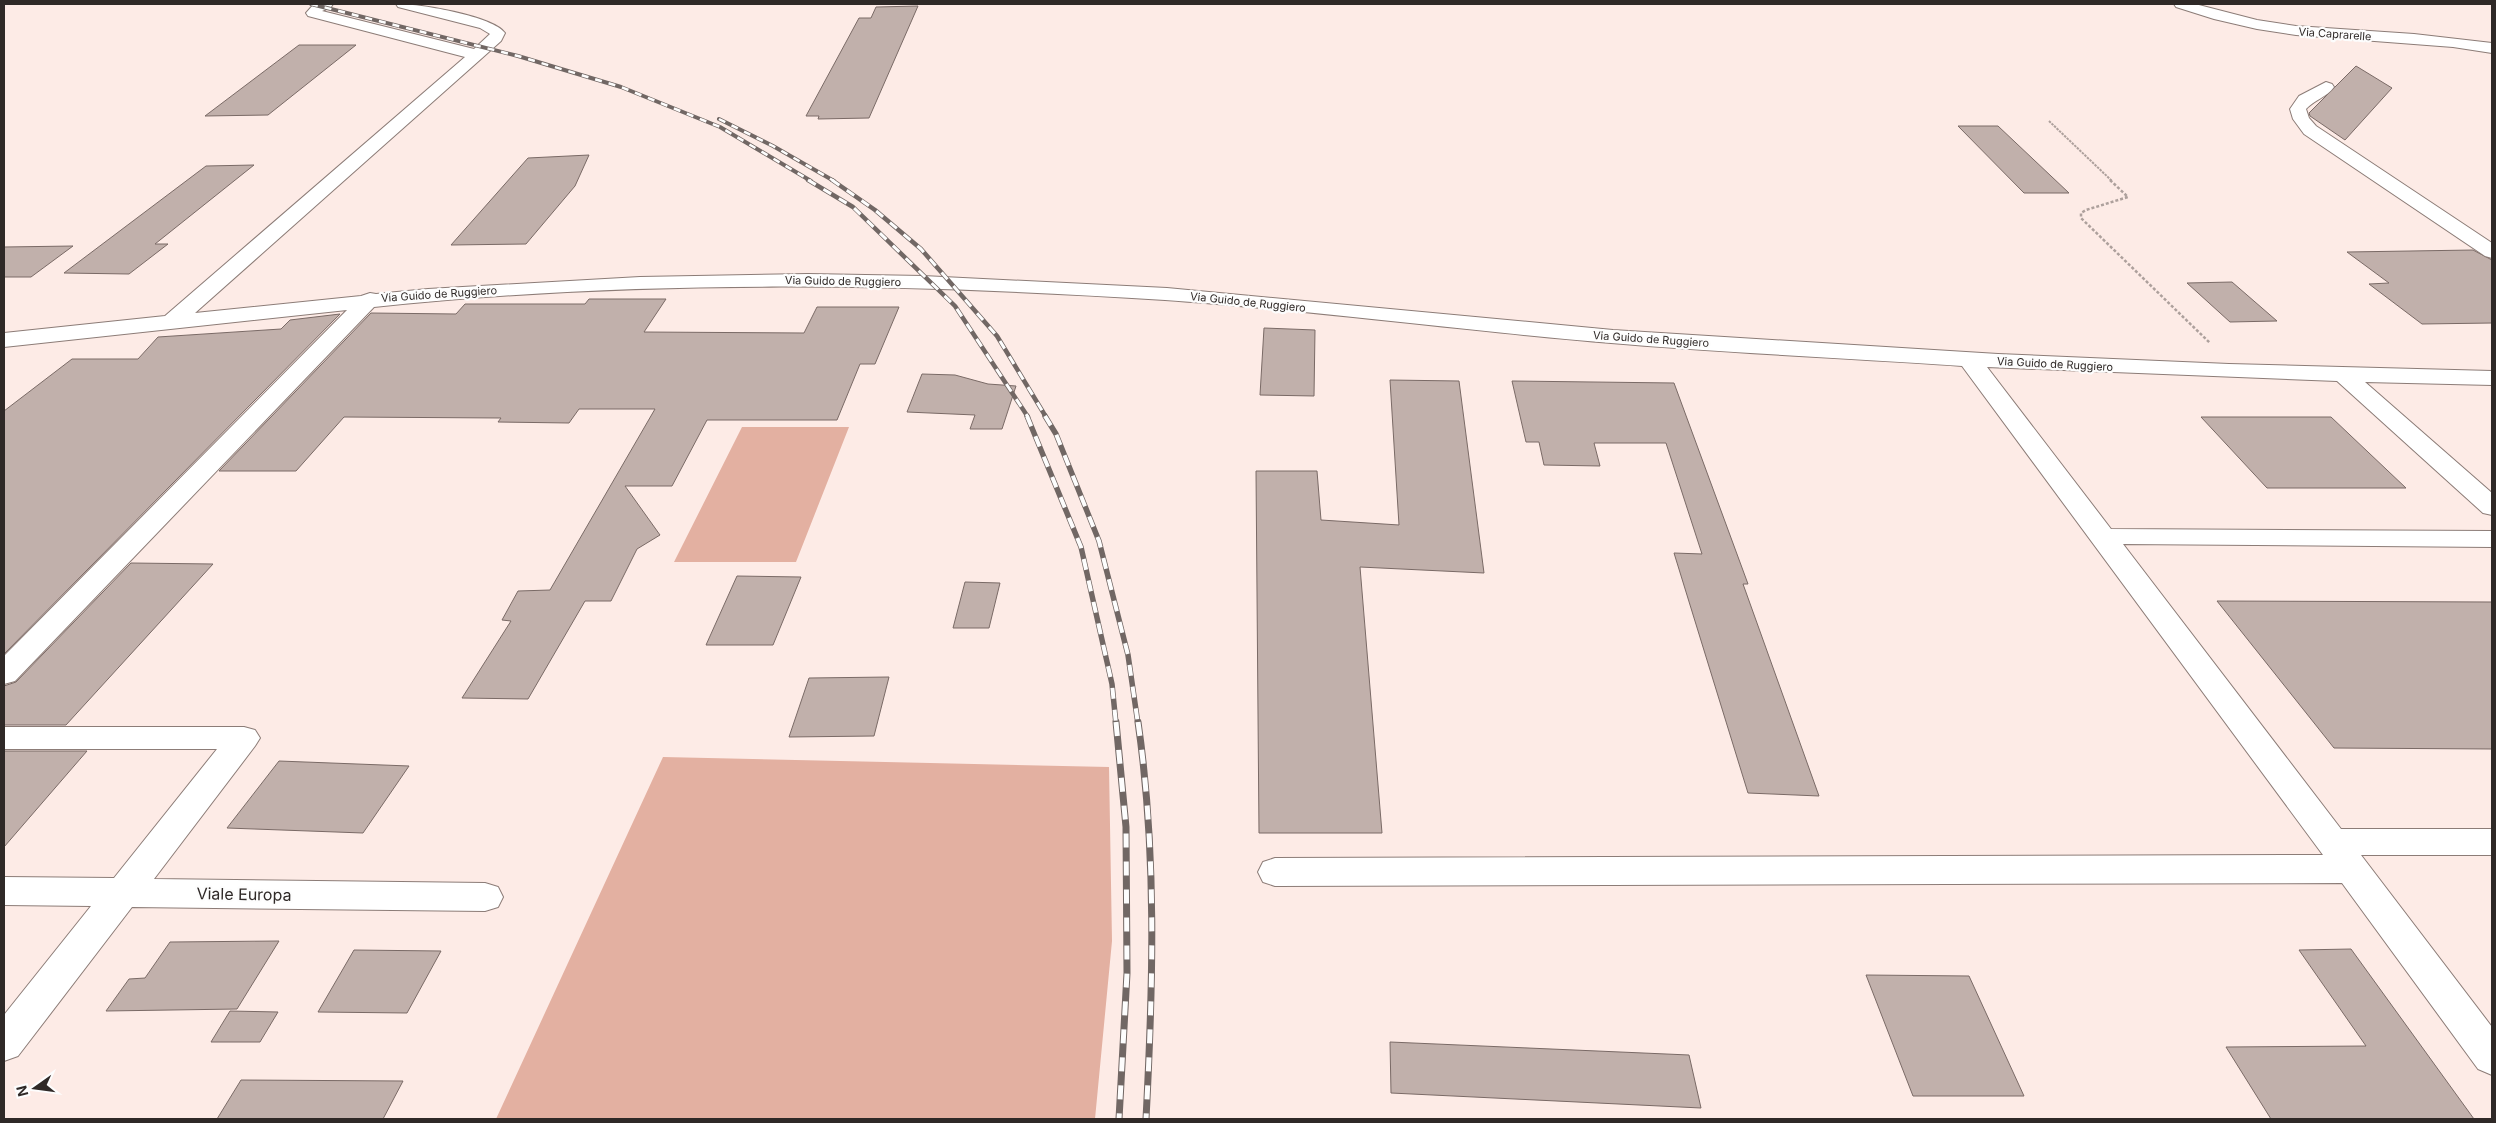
<svg xmlns="http://www.w3.org/2000/svg" width="2496" height="1123" font-family="Inter,sans-serif">
	<style>
		.green { fill: #e3b0a1 }
		.building { fill: #c1b0ab; stroke: #7a6a66 }
		.lines { fill: none; stroke-linecap: round; stroke-linejoin: round }
		.street-casing { stroke: #8c7c77; stroke-width: 2 }
		.path-far1 { stroke: #ada09c; stroke-width: 2; stroke-dasharray: 2.5 1; stroke-linecap: butt }
		.path { stroke: #ada09c; stroke-width: 2.5; stroke-dasharray: 3 2; stroke-linecap: butt }
		.street { fill: #fff; fill-rule: evenodd }
		.rail-far3-casing { stroke: #716764; stroke-width: 4 }
		.rail-far2-casing { stroke: #716764; stroke-width: 4.5 }
		.rail-far1-casing { stroke: #716764; stroke-width: 5.5 }
		.rail-casing { stroke: #716764; stroke-width: 7 }
		.rail-far3 { stroke: #fdfdfd; stroke-width: 2.5; stroke-dasharray: 7; stroke-linecap: butt }
		.rail-far2 { stroke: #fdfdfd; stroke-width: 3; stroke-dasharray: 9; stroke-linecap: butt }
		.rail-far1 { stroke: #fdfdfd; stroke-width: 4; stroke-dasharray: 11; stroke-linecap: butt }
		.rail { stroke: #fdfdfd; stroke-width: 5; stroke-dasharray: 14; stroke-linecap: butt }
		.labels { text-anchor: middle; stroke-width: 4.5; stroke-linejoin: round; paint-order: stroke }
		.far-street-label { font-size: 11px; fill: #2f2927; stroke: #fdfdfd }
		.near-street-label { font-size: 16px; fill: #2f2927; stroke: #fdfdfd }
	</style>
	<rect width="100%" height="100%" fill="#fdebe6"/>
	<path class="green" d="M742,427H849L796,562H674Z
		M663,757L1109,767L1112,941L1095,1119H496Z"/>
	<path class="building" d="M918,6L869,118L818,119L819,116H806L859,18H871L876,7Z
		M299,45H356L268,115L205,116Z
		M2356,66L2392,88L2345,140L2310,116L2309,113Z
		M1958,126H1998L2069,193H2024Z
		M589,155L575,186L526,244L451,245L528,158Z
		M254,165L155,244H168L129,274L64,273L206,166Z
		M73,246L31,277H4V247Z
		M2473,250L2492,260V323L2422,324L2369,284L2389,283L2347,252Z
		M2232,282L2277,321L2230,322L2187,283Z
		M589,299H666L644,332L804,333L817,307H899L875,364H860L837,420H707L672,486H625L660,535L637,549L611,601H585L528,699L462,698L511,621L502,620L518,591L550,590L655,409H579L569,423L498,422L501,418L344,417L296,471H219L371,313L456,314L465,304H585Z
		M340,314L4,654V411L72,359H138L158,337L281,329L290,320Z
		M1264,328L1315,330L1314,396L1260,395Z
		M922,374L955,375L988,384L1016,386L1002,429H970L975,415L907,412Z
		M1390,380L1459,381L1484,573L1360,567L1382,833H1259L1256,471H1317L1321,520L1399,525Z
		M1512,381L1674,383L1748,584H1743L1819,796L1748,793L1674,553L1702,554L1666,443H1594L1600,466L1544,465L1539,442H1526Z
		M2201,417H2331L2406,488H2267Z
		M131,563L213,564L66,725H4V686L16,682Z
		M737,576L801,577L773,645H706Z
		M965,582L1000,583L989,628H953Z
		M2217,601L2492,602V749L2334,748Z
		M889,677L874,736L789,737L809,678Z
		M4,751H87L4,847Z
		M279,761L409,766L363,833L227,828Z
		M279,941L237,1009L106,1011L129,979L145,978L170,942Z
		M2351,949L2474,1119H2271L2226,1047L2366,1046L2299,950Z
		M354,950L441,951L407,1013L318,1012Z
		M1866,975L1969,976L2024,1096H1913Z
		M230,1011L278,1012L260,1042H211Z
		M1390,1042L1689,1055L1701,1108L1391,1093Z
		M241,1080L403,1081L383,1119H217Z"/>
	<g class="lines">
		<g class="street-casing">
			<path id="street" d="M314,4H333L331,7L322,11L474,49L490,34L480,28L398,7L396,4C417,3 493,16 505,33L501,41L482,58L195,313L361,296L370,293L376,294L428,289L640,277L808,274L923,276L1167,288L1613,330L1998,354L2229,364L2492,371V385L2365,382L2492,493V515L2483,513L2337,381L1987,367L2111,529L2492,531V547L2123,544L2341,829H2492V855H2361L2492,1027V1075L2478,1069L2342,883L1275,886L1263,882L1258,872L1263,862L1275,858L2323,855L1962,366C1845,358 1728,353 1611,343C1462,331 1314,310 1165,300C902,283 636,279 374,307L15,681L4,684V656L347,310L4,347V333L165,316L465,57L308,16L306,13Z
				M2174,4H2195L2257,20L2296,26L2414,34L2492,43V53L2453,47L2296,35L2257,29L2214,19L2176,7Z
				M2326,82L2332,84L2334,87C2327,97 2314,100 2306,109L2309,118L2316,126L2492,243V258L2485,256L2304,134L2293,119L2290,109L2299,96Z
				M4,727H244L255,730L260,738L255,746L154,879L485,883L498,887L503,897L498,907L485,911L132,907L18,1056L4,1061V1015L91,906L4,905V877L114,878L217,749H4Z"/>
		</g>
		<path class="path-far1" d="M2049,121L2112,181"/>
		<path class="path" d="M2110,180L2128,197L2086,210L2081,213V218L2210,343"/>
		<use href="#street" class="street"/>
		<g class="rail-far3-casing">
			<path id="rail-far3" d="M311,4L518,56L621,87L720,127L811,181
				M719,119L773,146L834,181"/>
		</g>
		<g class="rail-far2-casing">
			<path id="rail-far2" d="M808,180L853,207L955,306L1028,417
				M832,180L875,210L921,249L997,336L1046,417"/>
		</g>
		<g class="rail-far1-casing">
			<path id="rail-far1" d="M1027,416L1081,547L1112,684L1116,724
				M1045,416L1056,434L1099,541L1128,655L1138,724"/>
		</g>
		<g class="rail-casing">
			<path id="rail" d="M1116,722L1126,827L1127,973L1119,1119
				M1138,722C1157,854 1153,986 1146,1119"/>
		</g>
		<use href="#rail-far3" class="rail-far3"/>
		<use href="#rail-far2" class="rail-far2"/>
		<use href="#rail-far1" class="rail-far1"/>
		<use href="#rail" class="rail"/>
	</g>
	<g class="labels">
		<g class="far-street-label">
			<text transform="translate(2335 34) rotate(4)" y="4">Via Caprarelle</text>
			<text transform="translate(843 281) rotate(1)" y="4">Via Guido de Ruggiero</text>
			<text transform="translate(439 294) rotate(-4)" y="4">Via Guido de Ruggiero</text>
			<text transform="translate(1248 302) rotate(6)" y="4">Via Guido de Ruggiero</text>
			<text transform="translate(1651 339) rotate(4)" y="4">Via Guido de Ruggiero</text>
			<text transform="translate(2055 364) rotate(3)" y="4">Via Guido de Ruggiero</text>
		</g>
		<g class="near-street-label">
			<text transform="translate(244 894) rotate(1)" y="6">Viale Europa</text>
		</g>
	</g>
	<rect width="2496" height="1123" fill="none" stroke="#2f2927" stroke-width="10"/>
	<g transform="translate(35 1088) rotate(256)" stroke="#fdfdfd" stroke-width="4" paint-order="stroke">
	<path d="M0-4L9 19L0 12L-9 19Z" fill="#2f2927"/>
	<text y="-8" font-size="14" font-weight="bold" text-anchor="middle" fill="#2f2927">N</text>
	</g>
</svg>
